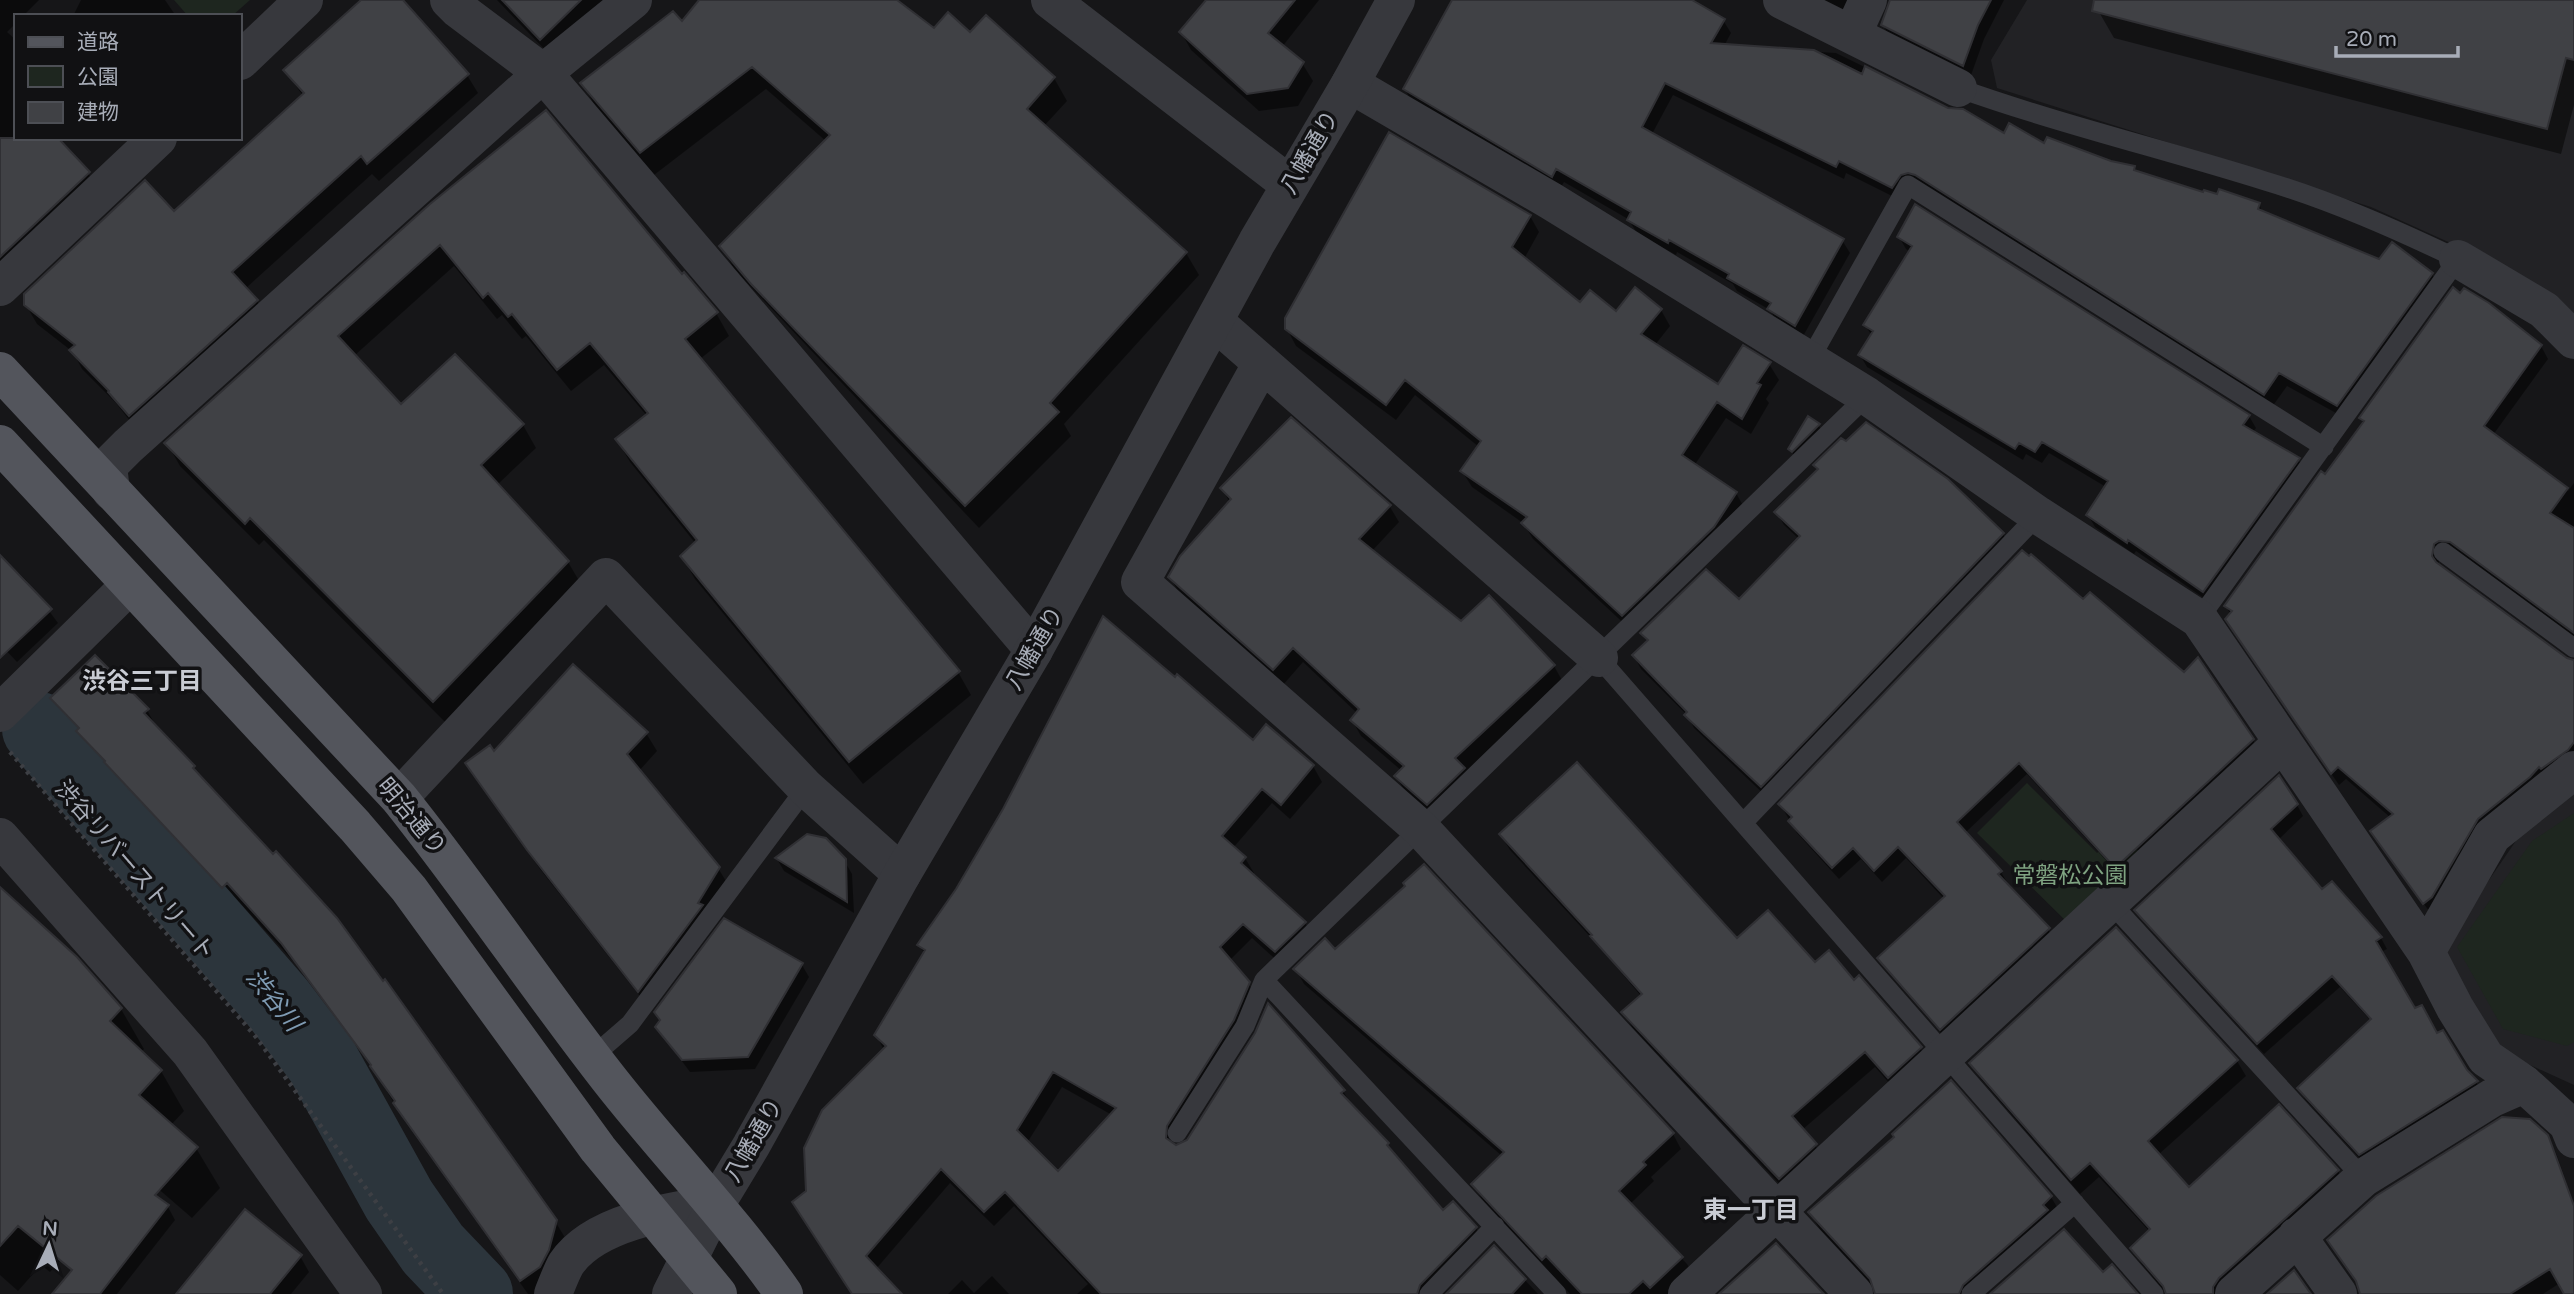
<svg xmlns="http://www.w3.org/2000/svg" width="2574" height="1294" font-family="'Varela Round','Noto Sans JP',sans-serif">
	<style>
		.built { fill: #222225 }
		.green { fill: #1e261f }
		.shadow { fill: #0007; fill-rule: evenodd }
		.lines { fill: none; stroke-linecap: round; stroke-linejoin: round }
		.river { stroke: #2c353c; stroke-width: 74 }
		.building { fill: #404145; stroke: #303034; stroke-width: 2; fill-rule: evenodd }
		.path { stroke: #3d3f44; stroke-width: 4.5; stroke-dasharray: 3.5 5; stroke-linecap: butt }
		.service { stroke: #37383d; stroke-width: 19 }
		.minor { stroke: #37383d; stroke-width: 38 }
		.tertiary { stroke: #37383d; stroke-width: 38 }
		.primary { stroke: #53555c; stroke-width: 38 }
		.labels { text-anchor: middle; stroke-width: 7; stroke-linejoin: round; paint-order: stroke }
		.street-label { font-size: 23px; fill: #a8adb8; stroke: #111113 }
		.park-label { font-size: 23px; fill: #7fa381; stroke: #111113 }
		.neighbourhood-label { font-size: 24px; font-weight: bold; fill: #c9ccd4; stroke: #111113 }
		.water-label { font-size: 24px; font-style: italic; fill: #7f9bb3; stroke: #111113 }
	</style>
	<rect width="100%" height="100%" fill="#161618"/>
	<path class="built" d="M2027,0H2574V323L2477,255L2371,207L1997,88L1991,60Z
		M2574,794V1085L2493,1048L2438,954L2520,835Z"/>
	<path class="green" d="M174,0H250L232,16H188Z
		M2027,783L2097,853L2119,832L2143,855L2071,926L1977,833Z
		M2574,813V1042L2567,1046L2503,1029L2457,947L2532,841Z"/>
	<path class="shadow" d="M0,0H39L23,16H16V23L7,32L16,40V138L88,173L101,194L0,281Z
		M81,0H165L176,16H73Z
		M364,0H400L467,75L478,93L379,181L372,174L245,289L257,301L267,319L140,434L116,403L82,369L73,352L37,324L26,305L174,213L303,96L285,70Z
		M497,0H608L550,55Z
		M702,0H895L934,30L971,35L986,17L1054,78L1067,101L1044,126L1186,253L1199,275L1064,424L1071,436L979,528L734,269L721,246L827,142L766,89L654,175L595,106L583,84L682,24Z
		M1209,0H1319L1282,47L1302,63L1313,81L1298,106L1259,111L1191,50L1181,32Z
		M1454,0H1689L1723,20L1731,33L1724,46L1836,53L2004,135L2134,168L2136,172L2204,195L2259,204L2263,213L2380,261L2432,274L2439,287L2345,418L2287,386L2272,407L1924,188L1900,200L1846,173L1844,179L1673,95L1652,134L1842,240L1850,253L1802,338L1777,322L1770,310L1737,291L1733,284L1677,252L1676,255L1637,233L1628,219L1564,182L1560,189L1412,103L1405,89Z
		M1819,0H1860L1850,17Z
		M1891,0H2004L1984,39L1970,78L1890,38L1883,25Z
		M2102,0H2574V105L2561,154L2114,38L2099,12Z
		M431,205L681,276L716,313L729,336L700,359L958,672L971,695L863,784L695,579L682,557L696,544L630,462L617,440L647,416L604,365L571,391L526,336L522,339L502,315L497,319L454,266L354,356L401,407L523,425L536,448L497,485L568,562L581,584L446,723L264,540L259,545L180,466L167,443Z
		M1530,216L1539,232L1524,259L1580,304L1616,314L1661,310L1670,326L1655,345L1718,386L1769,364L1779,380L1766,399L1769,403L1751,434L1726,418L1694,466L1736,493L1745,509L1632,631L1533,539L1523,523L1472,487L1462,471L1479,447L1415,395L1396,420L1296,346L1287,329Z
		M1899,237L2249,416L2256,428L2253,432L2298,459L2305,472L2211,603L2136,551L2134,554L2095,527L2088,515L2106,487L2049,453L2042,463L2026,454L2023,460L1867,367L1860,355L1872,336L1865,325L1910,252L1906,249Z
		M2541,346L2548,359L2493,435L2568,491L2574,483V639L2439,559V566L2566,660H2574V763L2432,915L2380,844L2391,818L2346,779L2339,785L2235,632L2231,615L2226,606L2364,424L2361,418Z
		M1808,419L1819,426L1826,438L1798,462L1790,449Z
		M1291,420L1390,507L1399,522L1372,551L1461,623L1554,666L1563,682L1437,820L1405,792L1396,776L1402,771L1361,736L1352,720L1358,714L1303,662L1283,685L1179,593L1170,577L1230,503L1222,488Z
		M1846,444L2003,534L2010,547L1769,799L1694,728L1687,715L1641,669L1634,656L1648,642L1642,633L1739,602L1799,539L1784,525L1776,512L1818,471L1815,466Z
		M0,555L26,580L58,623L17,662L0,644Z
		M2083,602L2253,740L2260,752L2123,879L2027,774L1965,833L2001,872L2008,884L2006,885L2048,929L2055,942L1948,1041L1887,971L1880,959L1944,899L1906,858L1882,882L1861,859L1839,879L1797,833L1780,804Z
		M52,698L147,710L158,730L193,767L200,778L555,1221L567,1241L541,1294H528L406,1123L374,1070L295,963L239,902L234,906L90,751L80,735L64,718Z
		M1267,727L1313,766L1322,782L1290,819L1272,803L1233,848L1245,858L1254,873L1252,875L1305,923L1314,938L1284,967L1252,938L1229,961L1248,983L1258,999L1242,1036L1174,1142V1148L1343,1091L1352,1106L1387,1144L1395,1158L1443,1213L1476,1228L1485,1243L1421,1294L1417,1290L1413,1294H1077L1088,1284L1014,1206L994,1226L950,1183L876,1269L900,1294H853L808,1192L884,1050L876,1035L925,954L919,945L1253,743ZM1062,1087L1112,1115L1058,1174L1027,1143Z
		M646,733L657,751L639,771L718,868L729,886L650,1009L540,869L467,764L494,754Z
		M2297,805L2303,816L2278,840L2322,892L2381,938L2387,949L2381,952L2415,1011L2476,1082L2483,1093L2366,1165L2305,1099L2299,1088L2371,1021L2340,987L2264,1054L2143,921L2136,910Z
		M1501,835L1737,940L1815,965L1854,982L1920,1048L1929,1063L1898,1093L1875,1067L1802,1130L1815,1145L1824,1161L1789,1194L1632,1027L1623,1012L1641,996L1597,944L1510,850Z
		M777,859L844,860L852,874L854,913L784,871Z
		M0,889L121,1009L144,1049L141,1052L161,1071L184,1111L171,1125L196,1148L220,1188L192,1218L140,1173L50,1272L41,1265L18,1291L0,1275Z
		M2116,929L2237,1061L2246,1076L2158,1155L2189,1189L2338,1171L2346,1186L2227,1294H2167L2141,1263L2132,1248L2150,1232L2099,1177L2080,1194L1980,1078L1971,1063Z
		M1335,951L1673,1134L1681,1149L1651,1177L1654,1181L1630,1204L1687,1264L1696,1279L1680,1294H1570L1482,1199L1473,1184L1502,1156L1304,984L1296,969Z
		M802,965L809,977L755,1069L690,1072L657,1028Z
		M2547,1136L2556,1153L2574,1204V1291L2566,1294L2560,1283L2543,1294H2361L2360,1287L2329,1240Z
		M144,1188L168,1207L175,1220L117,1294H54Z
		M2051,1197L2060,1212L1978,1294H1877V1291L1819,1228L1810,1212Z
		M1494,1247L1538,1294H1448Z
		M300,1256L309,1272L291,1294H179Z
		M992,1276L1009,1294H948L962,1280L974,1293Z"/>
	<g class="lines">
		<path class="river" d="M39,729L277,1002L322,1061L399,1200L433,1249L476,1294"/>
	</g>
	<path class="building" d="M361,0H403L469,74L367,164L361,156L232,272L258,300L129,416L108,392L109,391L69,350L75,345L24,305V294L145,180L174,211L304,93L283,70Z
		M502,0H581L540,40Z
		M699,0H897L934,28L948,12L970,32L986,15L1055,77L1027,109L1187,252L1050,403L1059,412L965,506L751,284L719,246L830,135L752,67L640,153L580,83L673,11L682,21Z
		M1206,0H1295L1268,33L1304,62L1288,88L1247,94L1179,32Z
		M1452,0H1692L1725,19L1711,43L1814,50L1862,74L1865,66L1948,108L1963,109L2004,133L2009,123L2044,143L2047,137L2111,161L2135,166L2134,170L2203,192L2204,190L2217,194L2219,189L2260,203L2258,209L2379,259L2392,242L2433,273L2337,406L2279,373L2264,395L1915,175L1908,173L1901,175L1892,188L1839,161L1836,167L1665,83L1642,127L1844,239L1795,326L1767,309L1771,303L1727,278L1729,274L1669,240L1668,243L1627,220L1631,212L1556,169L1552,177L1403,89Z
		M1890,0H1991L1978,25L1963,66L1881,25Z
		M2094,0H2574V60L2566,58L2547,129L2092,11Z
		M546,110L682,274L684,272L718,312L685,339L960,671L849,762L680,556L697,540L615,439L648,413L590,343L557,370L512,314L508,317L488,293L483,298L440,245L338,336L401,404L455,354L524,424L481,465L569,561L433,702L250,518L245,524L164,443L430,204Z
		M1389,132L1531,215L1512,247L1580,302L1590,290L1616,311L1635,287L1662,309L1641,334L1718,384L1743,345L1771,362L1757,383L1761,385L1742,419L1717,402L1682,455L1737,492L1714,527L1622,616L1521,523L1527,517L1460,471L1481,441L1405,380L1386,405L1285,329V318Z
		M0,138H58L90,172L0,257Z
		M1915,204L2250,415L2243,425L2300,458L2203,592L2128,540L2127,543L2086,515L2108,481L2042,442L2035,452L2019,443L2015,449L1858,355L1873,331L1863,325L1912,246L1897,237Z
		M2453,287L2460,293L2464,288L2489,303L2542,345L2484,426L2568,488L2550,513L2574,528V633L2450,542L2439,541L2434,544L2432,556L2436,562L2567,658L2574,660V742L2568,750L2541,769L2539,767L2530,777L2478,819L2432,897L2423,904L2370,831L2393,814L2338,767L2331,774L2225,619L2232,611L2224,606L2321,471L2325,474L2364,421L2359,418Z
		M1808,416L1820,424L1792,452L1788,449Z
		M1291,417L1391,505L1359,539L1461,621L1489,595L1555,665L1455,758L1465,768L1427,805L1394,776L1404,766L1350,720L1359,709L1293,648L1273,670L1168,577L1180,556L1231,499L1220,488Z
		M1866,422L1948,479L2004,533L1761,787L1684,715L1687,712L1632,655L1648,640L1640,633L1706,569L1739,599L1800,536L1774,512L1818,469L1813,465L1841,438L1846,441Z
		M2022,550L2029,556L2031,554L2083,599L2090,592L2184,672L2198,657L2254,739L2115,868L2019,763L1957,822L2002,871L1998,874L2050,928L1940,1030L1877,958L1945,896L1898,847L1874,871L1853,848L1832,868L1788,821L1792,817L1778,804Z
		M0,555L52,609L0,658Z
		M1103,616L1175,677L1177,674L1253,740L1266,724L1314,765L1281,805L1262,789L1222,836L1246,857L1241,863L1306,922L1275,952L1243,924L1220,947L1250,982L1234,1020L1167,1126L1166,1138L1176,1145L1187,1140L1255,1033L1268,1003L1345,1090L1341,1093L1389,1143L1387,1145L1443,1210L1453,1201L1477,1227L1420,1285L1417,1294H1101L1005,1192L984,1212L941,1169L866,1256L902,1294H852L792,1202L806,1191L804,1148L822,1110L886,1046L874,1035L925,950L917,945L956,889L1003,809ZM1053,1072L1116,1108L1058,1171L1017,1130Z
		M95,655L149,709L144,713L195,766L193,768L273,854L276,851L337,918L383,981L385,979L557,1220L549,1250L540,1267L520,1281L393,1103L395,1101L370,1066L371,1065L281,943L227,883L222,888L104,762L105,761L76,731L79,728L50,698Z
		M573,664L648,732L627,754L720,867L698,903L703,905L638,992L527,850L465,763L490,745L494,751Z
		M1577,762L1737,938L1768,910L1815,962L1829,950L1854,980L1859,975L1922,1047L1888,1078L1865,1052L1792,1116L1817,1144L1779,1179L1621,1012L1642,994L1590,936L1592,935L1499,834Z
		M2279,775L2298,804L2271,829L2322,889L2332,881L2382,937L2376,941L2415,1008L2422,1005L2437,1033L2443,1030L2467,1070L2478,1081L2359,1155L2297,1088L2371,1019L2332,976L2257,1044L2134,910Z
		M807,834L826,838L846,859L847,902L775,858Z
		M1424,864L1674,1133L1643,1162L1646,1165L1619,1191L1683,1257L1650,1288L1643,1281L1629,1294H1582L1546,1256L1542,1260L1471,1184L1504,1152L1293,969L1325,938L1335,949L1405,886L1403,883Z
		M0,887L77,957L122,1008L110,1021L162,1070L139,1095L198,1147L155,1195L169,1205L100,1294H52L72,1270L18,1226L0,1246Z
		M724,918L803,963L748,1057L682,1060L655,1027L660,1020L654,1012Z
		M2116,927L2238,1060L2148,1141L2189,1187L2279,1104L2339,1170L2219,1278L2213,1287V1294H2166L2163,1286L2130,1248L2150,1229L2090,1163L2071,1180L1969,1063Z
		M1951,1080L2052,1196L2043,1205L2048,1210L1963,1285L1959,1294H1875L1870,1279L1808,1212L1894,1137L1892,1134Z
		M2502,1117L2530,1119L2548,1135L2574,1206V1294H2564L2550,1269L2510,1294H2360L2356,1281L2327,1240L2376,1196Z
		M245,1209L302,1255L270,1294H176Z
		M2064,1229L2103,1272L2112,1264L2138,1294H1990Z
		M1776,1243L1824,1294H1719L1729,1285Z
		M1494,1245L1526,1279L1512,1294H1446Z
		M2294,1270L2311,1294H2267Z"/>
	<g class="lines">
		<path class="path" d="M10,752L256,1037L443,1294"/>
		<path class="service" d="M1958,88C2059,124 2163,149 2265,181C2332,201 2395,229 2458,259L2199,619
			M1809,361L1908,185L2324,447
			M2443,552L2574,648
			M1599,658L2154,1294
			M1743,823L2038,515
			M2110,902L2363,1178
			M592,1057L630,1024L806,788
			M1177,1133L1245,1026L1264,980
			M1429,1294L1495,1226
			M1557,1294L1264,980L1867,396
			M1971,1294L2075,1203"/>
		<path class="minor" d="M449,0L458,9L543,73L1034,650
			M1782,0L1958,88
			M1852,35L1868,0
			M240,61L304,0
			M1350,84L1551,201L1867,396L2038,515L2199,619L2426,952L2455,1008L2486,1058L2524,1084L2568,1124L2574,1139
			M2458,259L2544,310L2574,340
			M0,287L158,138
			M1215,322L1599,658
			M1262,363L1140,582L1421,829L1854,1294
			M111,491L108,466L128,446L543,73L633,0
			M0,713L130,585
			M399,798L606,577L806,788L902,874
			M0,837L190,1052L363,1294
			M2426,952L2492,836L2574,770
			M2297,1236L2338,1294
			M553,1294C557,1284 561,1273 566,1264C594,1222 670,1211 716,1204
			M1687,1294L2283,742
			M2234,1294L2363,1178L2492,1098L2524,1084"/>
		<path class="tertiary" d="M1050,0L1290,185
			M671,1294L716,1204L751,1146L902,874L1034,650L1257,242L1350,84L1396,0"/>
		<path class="primary" d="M0,371L399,798C472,889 537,987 609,1079C666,1152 731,1218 784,1294
			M0,444L355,826L409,889L598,1149L718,1294"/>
	</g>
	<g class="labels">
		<g class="street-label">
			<text transform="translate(1309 152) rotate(-60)" y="8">八幡通り</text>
			<text transform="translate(1034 648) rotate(-60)" y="8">八幡通り</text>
			<text transform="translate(412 816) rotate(50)" y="8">明治通り</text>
			<text transform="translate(135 870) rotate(49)" y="8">渋谷リバーストリート</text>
			<text transform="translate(753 1140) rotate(-60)" y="8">八幡通り</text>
		</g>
		<g class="park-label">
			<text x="2070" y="883">常磐松公園</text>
		</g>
		<g class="neighbourhood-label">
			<text x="142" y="689">渋谷三丁目</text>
			<text x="1751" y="1218">東一丁目</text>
		</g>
		<g class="water-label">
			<text transform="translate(274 1000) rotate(51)" y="8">渋谷川</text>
		</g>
	</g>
	<rect x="14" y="14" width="228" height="126" fill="#111113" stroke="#4d4f55" stroke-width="2"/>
	<rect x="28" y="37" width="35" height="10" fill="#53555c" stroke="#4d4f55" stroke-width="2"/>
	<text x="77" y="49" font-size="21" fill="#a8adb8">道路</text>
	<rect x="28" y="66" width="35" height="21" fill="#1e261f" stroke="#4d4f55" stroke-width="2"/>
	<text x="77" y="84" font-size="21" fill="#a8adb8">公園</text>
	<rect x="28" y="102" width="35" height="21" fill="#404145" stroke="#4d4f55" stroke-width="2"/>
	<text x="77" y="119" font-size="21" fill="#a8adb8">建物</text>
	<g transform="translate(49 1245) rotate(4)" stroke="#111113" stroke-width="5" paint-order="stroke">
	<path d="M0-5L12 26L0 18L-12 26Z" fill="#a8adb8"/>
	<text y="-10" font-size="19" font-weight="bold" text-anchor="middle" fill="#a8adb8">N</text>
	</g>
	<path d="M2336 46v10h122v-10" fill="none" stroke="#a8adb8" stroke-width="3.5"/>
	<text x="2346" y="46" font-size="21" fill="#a8adb8" stroke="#111113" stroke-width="5" paint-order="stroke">20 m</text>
</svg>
